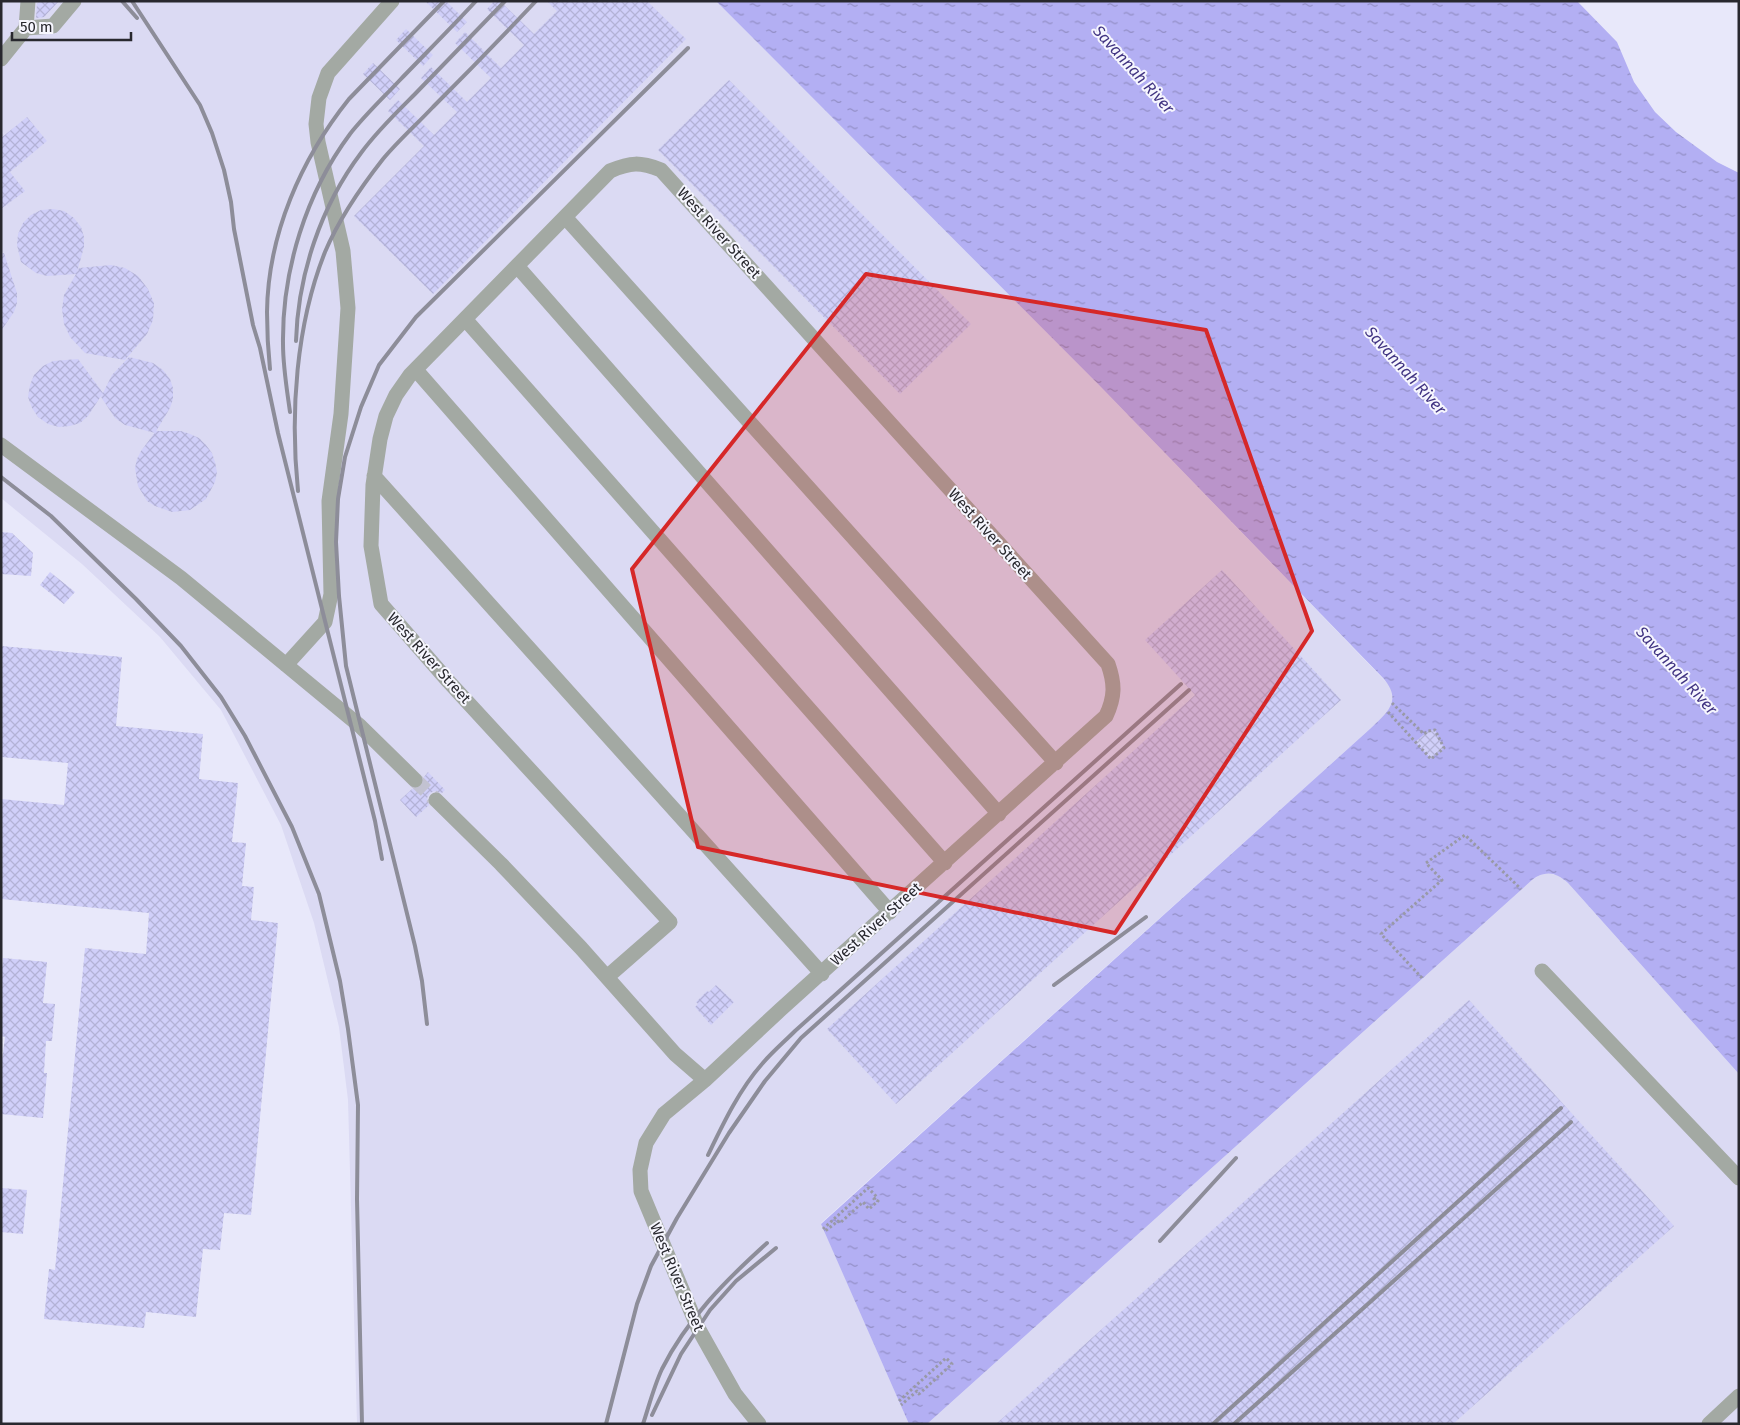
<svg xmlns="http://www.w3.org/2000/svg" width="1740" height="1425" font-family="'Fira Sans',sans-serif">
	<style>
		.built { fill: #dbdaf3 }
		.water { fill: url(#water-ripples) }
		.building { fill: url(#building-cross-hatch) }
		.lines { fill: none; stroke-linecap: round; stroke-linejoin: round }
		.minor-tunnel { stroke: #c2c2d1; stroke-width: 15; stroke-dasharray: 15 8; stroke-linecap: butt }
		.path { stroke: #9999a7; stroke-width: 3; stroke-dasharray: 2.5 2.5; stroke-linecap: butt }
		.minor { stroke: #a3a9a3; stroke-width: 15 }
		.rail { stroke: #8d8d99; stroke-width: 4 }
		.marked { fill: #d62828; fill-opacity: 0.2; stroke: #d62828; stroke-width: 4; stroke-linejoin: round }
		.labels { text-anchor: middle; stroke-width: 4; stroke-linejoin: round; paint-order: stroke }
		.street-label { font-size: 15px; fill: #28282e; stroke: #f6f6fe }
		.water-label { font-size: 16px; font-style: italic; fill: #413482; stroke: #f6f6fe }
	</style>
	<defs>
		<pattern id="water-ripples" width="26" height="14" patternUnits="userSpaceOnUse" patternTransform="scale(1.25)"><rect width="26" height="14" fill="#b3aff3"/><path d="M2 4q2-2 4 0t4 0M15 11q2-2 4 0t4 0" fill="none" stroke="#928ec5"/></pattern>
		<pattern id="building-cross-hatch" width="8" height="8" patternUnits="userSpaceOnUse" patternTransform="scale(1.25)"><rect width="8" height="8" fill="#d0cff9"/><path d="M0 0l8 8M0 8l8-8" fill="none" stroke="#b3b2d6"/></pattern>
	</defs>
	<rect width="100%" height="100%" fill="#e8e8fa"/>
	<path class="built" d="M1,1H716L1100,386L1390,686L1393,697L1391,706L1386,714L1371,728L821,1223L909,1424H357L348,1100L339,1027L314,923L281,825L221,710L160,637L82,564L1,498Z
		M1548,873L1560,876L1568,883L1739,1074V1424H927L1532,880L1540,875Z"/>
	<path class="water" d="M716,1H1577L1617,42L1634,82L1655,112L1676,132L1717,162L1739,173V1074L1568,883C1556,872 1545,870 1532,880L927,1424H909L821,1224L1371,728C1388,712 1402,701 1384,679L1100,386Z"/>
	<path class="building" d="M40,1H59L44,17L36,18L37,4Z
		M425,1H446L467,22L457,32Z
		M494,1H500L534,34L557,11L547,1H647L686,39L433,294L354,216L424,146L388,111L398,100L434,135L457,112L421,78L431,67L467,102L491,78L455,43L465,32L501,68L524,45L487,9Z
		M406,29L433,55L423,66L396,40Z
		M373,63L400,89L390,100L363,74Z
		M729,80L971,324L900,394L658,150Z
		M27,117L47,141L10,172L25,191L1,209V138Z
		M53,209L64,211L74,218L81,227L84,237V247L77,272L79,268L111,265L125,268L138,276L148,289L154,303L153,320L147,334L125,360L85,353L70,337L64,324L62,309L64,295L76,274L47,276L36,273L21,262L17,245L18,234L23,223L31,215L41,210Z
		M4,253L17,293V303L14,312L1,331V254Z
		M129,357L153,363L163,370L170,379L173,388V399L170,408L155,433L125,425L115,418L101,397L112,375Z
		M78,359L103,393L88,416L80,423L70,426L59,427L48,424L38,417L32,408L28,397L30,385L34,375L43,366L53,361Z
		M156,431H181L190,434L199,438L206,445L212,453L215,462L217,472L215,482L206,499L190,510L172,512L155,506L147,501L138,486L135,468L137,459L141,451Z
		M1,532L12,533L33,553L31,576L1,574Z
		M1222,570L1341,700L896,1104L827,1029L1195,695L1145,640Z
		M50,572L75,592L64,604L40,585Z
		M1,646L122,657L116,726L203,734L199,779L238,783L232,842L246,843L242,886L254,887L251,920L278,923L251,1215L224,1213L220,1250L203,1249L196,1317L146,1312L144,1328L44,1319L49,1269L55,1270L85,948L146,954L149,913L1,899V799L64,805L68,763L1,757Z
		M1435,730L1444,748L1431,759L1415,742L1428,731Z
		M428,772L445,790L442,793L434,791L430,793L427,798L429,805L416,817L400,800L412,789H417L421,787L424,782V777Z
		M3,958L47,962L43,1003L55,1004L52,1041H46L44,1073H47L43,1118L1,1114V1069L5,1037L1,1036V976Z
		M716,985L734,1002L711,1025L695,1007L698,1004L696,1002L707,991L709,992Z
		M1469,1000L1674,1226L1453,1424H996Z
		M1,1188L27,1190L23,1234L1,1232Z"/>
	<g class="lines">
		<path class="minor-tunnel" d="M415,780L436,800"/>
		<path class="path" d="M1388,712L1431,759L1444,748L1435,730L1428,731L1424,734L1392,703
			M1422,978L1381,934L1442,880L1426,863L1465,835L1521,889
			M823,1229L868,1188L877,1197L874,1199L878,1201L869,1209L863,1202L840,1223L838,1221L824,1232
			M899,1401L946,1358L952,1364L919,1394L917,1391L901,1405"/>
		<path class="minor" d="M26,28L53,26L74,1
			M1,59L26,28L28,1
			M565,217L1056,763
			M517,266L999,814
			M465,319L945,863
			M416,370L890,912
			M1,445L181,578L360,726L415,780
			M374,476L822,974
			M286,665L325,622L331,594L329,501L341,414L348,308L343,251L318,142L316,124L319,98L328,73L392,1
			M436,800L501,864L581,948L675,1054L705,1080
			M1542,971L1739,1178
			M607,977L670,922L449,682L381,604L371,546L373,485L380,439L386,416L396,395L410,375L610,171C631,162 640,162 661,170L1108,664C1115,684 1115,697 1106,716L780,1010L705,1080L664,1114L646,1143L640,1170L641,1191L698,1328L735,1394L759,1424
			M1709,1424L1739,1396"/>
		<path class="rail" d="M122,1L137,18
			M132,1L200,105L212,133L224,170L231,202L234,229L253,325L260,348L278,433L375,821L382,859
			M296,341C298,274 321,206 361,153C377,131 396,113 415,94C445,63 475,32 505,1
			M270,369C268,350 267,331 267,312C268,234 301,159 349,99L444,1
			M290,412C287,390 283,367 283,344C282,270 306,193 350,134C365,115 383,98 399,81C425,54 451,28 476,1
			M1,477L51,516L136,599L181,646L221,697L245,736L292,827L319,894L340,981L348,1029L358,1105L357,1199L362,1424
			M298,491C290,413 296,325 325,252C339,219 361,187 383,159C398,141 417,124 433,107C468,72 502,37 536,1
			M1054,985L1146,917
			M427,1024L422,981L415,946L346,666L339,596L336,542L338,499L345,457L361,407L379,365L416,317L688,48
			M708,1155C723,1124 739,1090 762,1064C772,1052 784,1042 795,1031L1181,684
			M1160,1241L1236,1158
			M652,1415L681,1354L710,1310L736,1281L776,1248
			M606,1424L637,1304L651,1266L677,1218L729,1133L765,1081L801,1038L1189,690
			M643,1424C649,1406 654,1386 662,1369C687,1319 726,1280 767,1243
			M1213,1424L1561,1108
			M1234,1424L1571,1122"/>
	</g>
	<path class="marked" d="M866,274L1206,330L1312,631L1115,933L698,847L632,569Z"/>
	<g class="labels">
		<g class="street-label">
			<text transform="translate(719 233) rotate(48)" y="5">West River Street</text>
			<text transform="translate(990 534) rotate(48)" y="5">West River Street</text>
			<text transform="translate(429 658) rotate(48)" y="5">West River Street</text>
			<text transform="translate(876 924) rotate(-42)" y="5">West River Street</text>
			<text transform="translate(677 1277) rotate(67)" y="5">West River Street</text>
		</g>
		<g class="water-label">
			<text transform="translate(1134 69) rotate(48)" y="6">Savannah River</text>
			<text transform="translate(1406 370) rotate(48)" y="6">Savannah River</text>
			<text transform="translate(1677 670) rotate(48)" y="6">Savannah River</text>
		</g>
	</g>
	<rect width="1740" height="1425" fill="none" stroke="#28282e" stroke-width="5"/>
	<path d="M12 32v8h119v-8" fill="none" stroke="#28282e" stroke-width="2.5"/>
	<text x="20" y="32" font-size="15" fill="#28282e" stroke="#f6f6fe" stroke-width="4" paint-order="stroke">50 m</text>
</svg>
